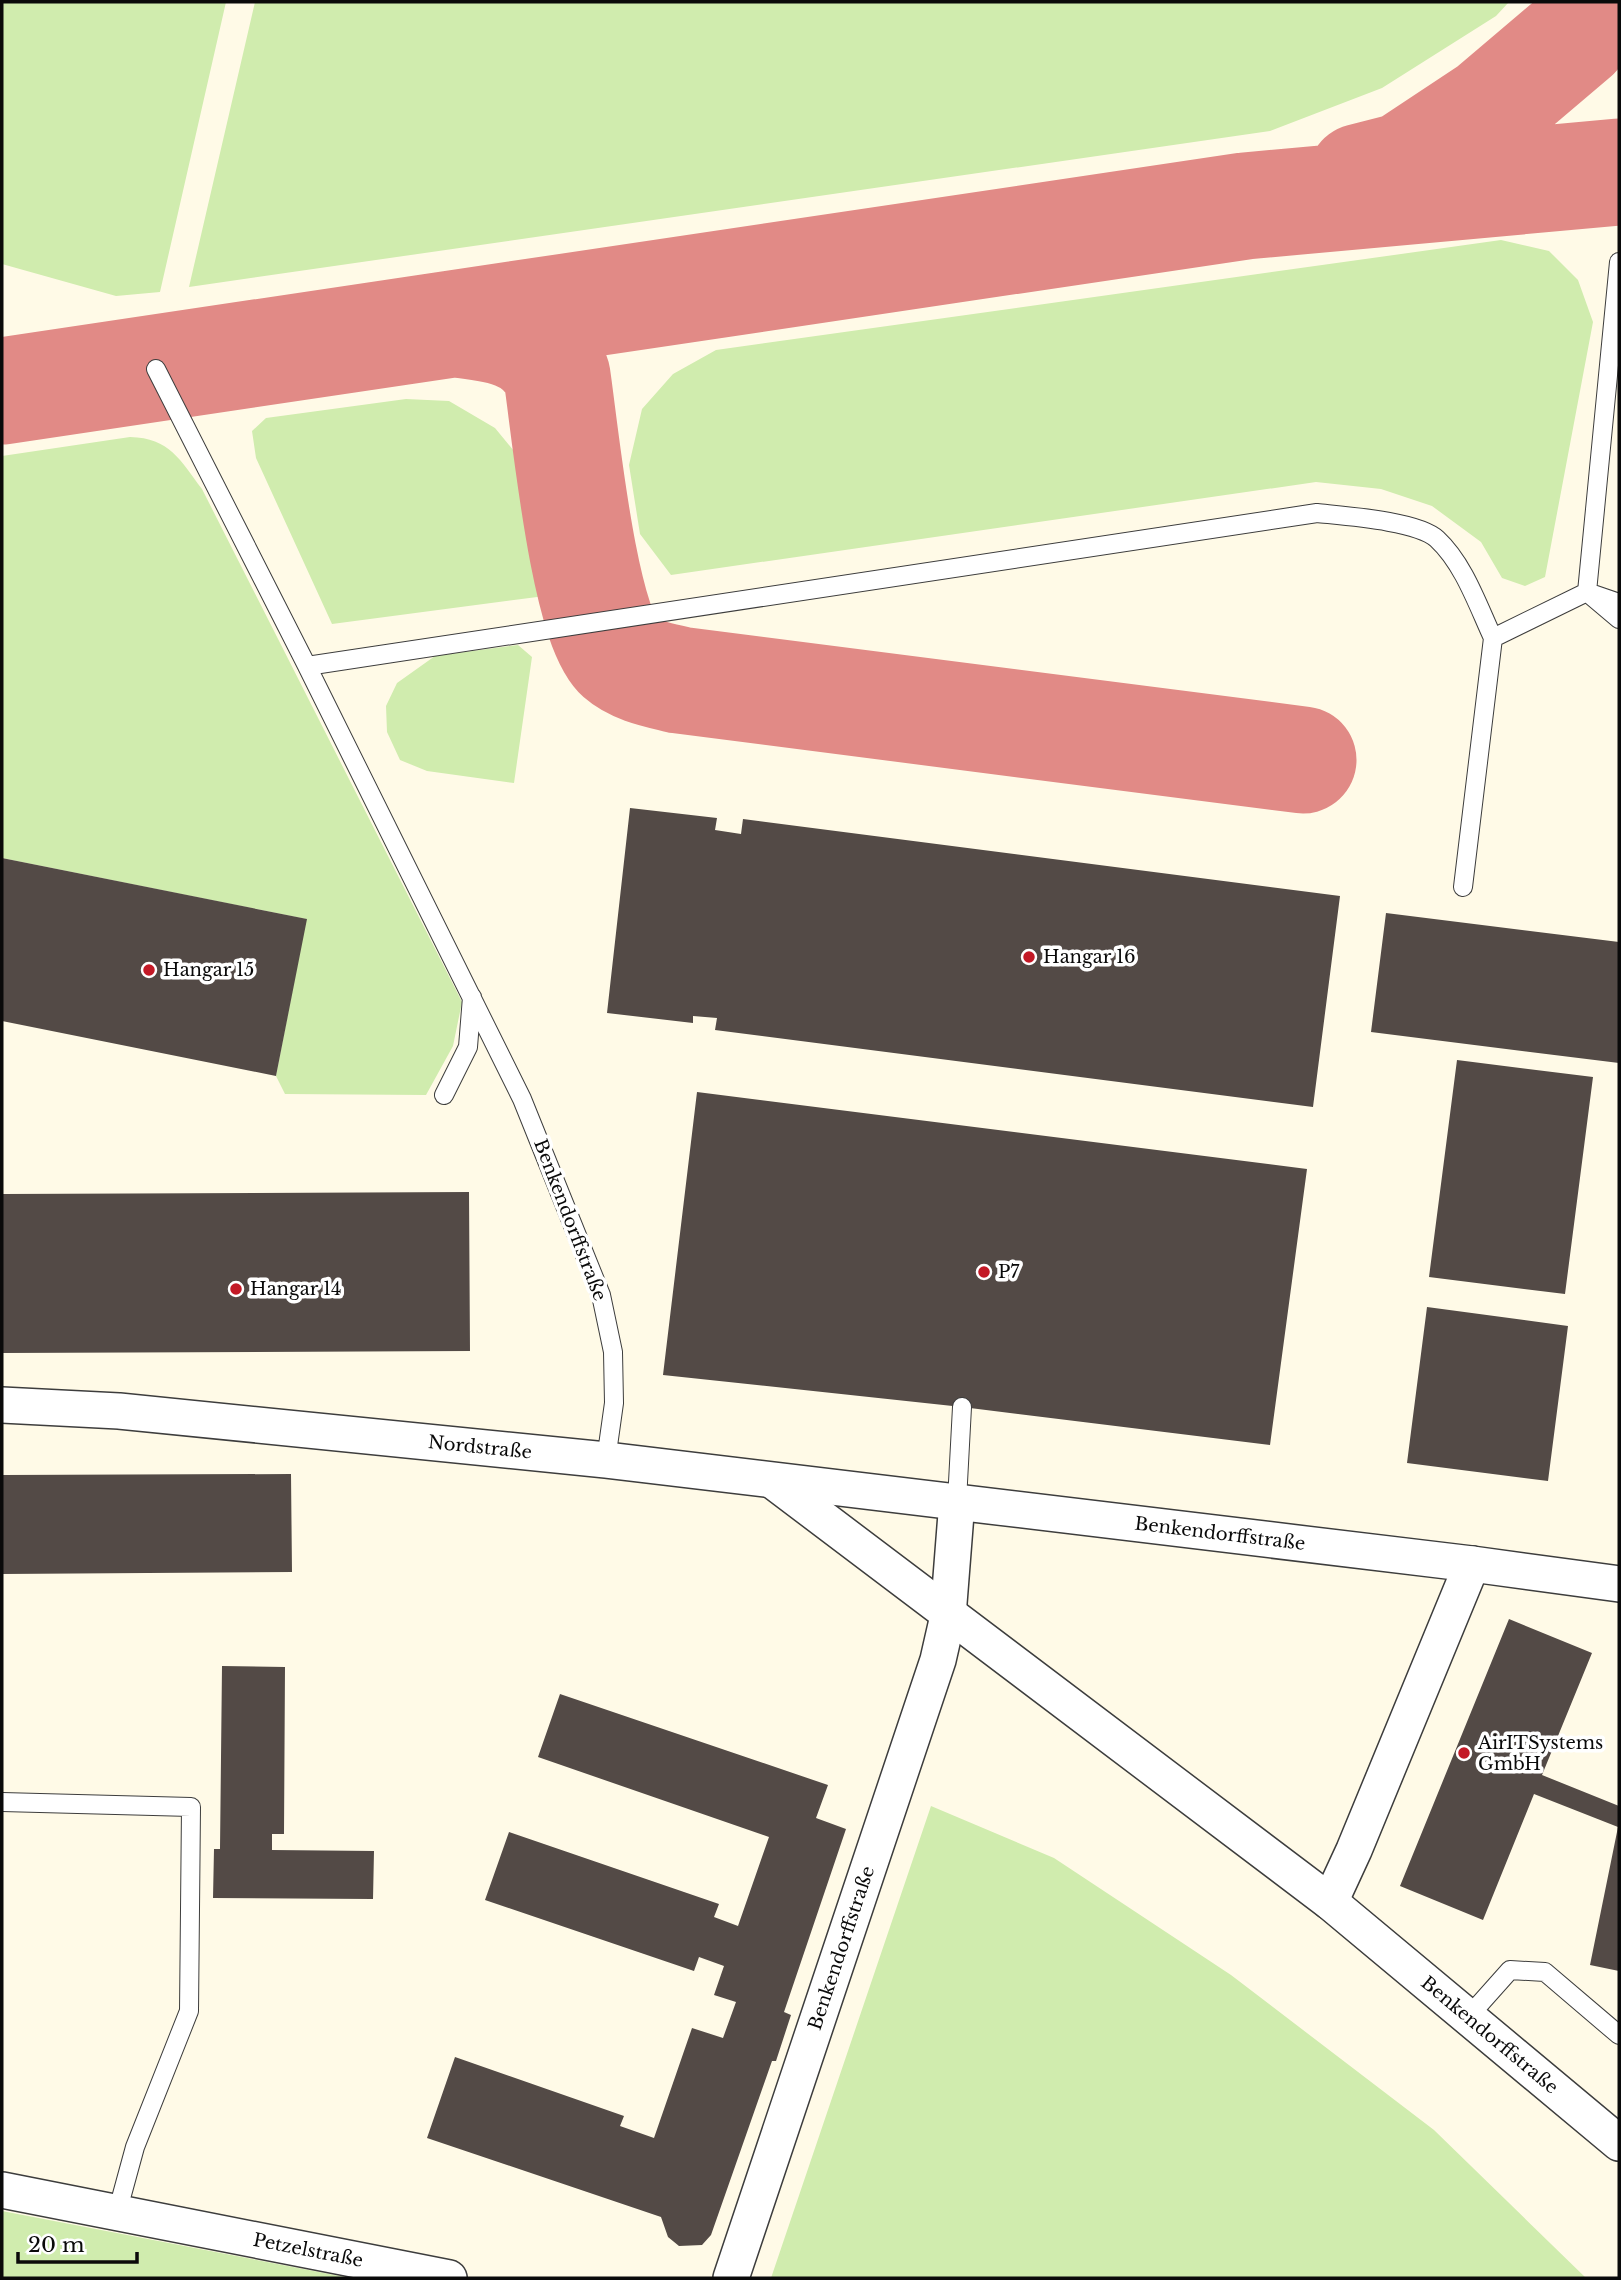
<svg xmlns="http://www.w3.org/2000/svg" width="1621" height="2280" font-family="'Libre Baskerville',serif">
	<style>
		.green { fill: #d0ecae }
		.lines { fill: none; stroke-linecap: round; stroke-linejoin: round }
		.taxiway { stroke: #e18a86; stroke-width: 107 }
		.building { fill: #534a46 }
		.service-casing { stroke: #3d3d3d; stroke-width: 20 }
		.minor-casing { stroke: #3d3d3d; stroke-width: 38 }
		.service { stroke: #fff; stroke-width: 18 }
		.minor { stroke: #fff; stroke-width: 35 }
		.poi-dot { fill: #c31926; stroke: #fff; stroke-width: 2.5 }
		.labels { text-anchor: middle; stroke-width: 7; stroke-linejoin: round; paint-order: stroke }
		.poi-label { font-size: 18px; fill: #0a0a0a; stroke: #fff; text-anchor: start }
		.street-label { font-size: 18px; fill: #0a0a0a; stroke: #fff }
	</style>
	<rect width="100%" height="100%" fill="#fffae7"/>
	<path class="green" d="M2,2H226L160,292L116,296L2,264Z
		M255,2H1509L1496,16L1382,88L1270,131L189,287Z
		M1501,240L1549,251L1578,280L1593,322L1545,577L1525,586L1502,578L1481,542L1432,506L1381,489L1316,482L671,575L640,534L629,465L642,409L673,374L716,350Z
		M406,399L449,401L495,428L523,462L535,512L545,596L332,624L256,458L252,431L266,418Z
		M130,437C170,438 180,460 202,489L462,1002L453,1046L426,1095L285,1094L276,1076L306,919L2,858V456Z
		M518,645L532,657L514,783L427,771L400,760L387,732L386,706L397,683L435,656Z
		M931,1806L1054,1858L1231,1975L1434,2130L1586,2278H771Z
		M2,2211L345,2277L348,2278H2Z"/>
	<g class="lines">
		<path class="taxiway" d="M1361,177L1404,166L1490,109L1576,36L1604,2
			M455,324C496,328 540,334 557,376C565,430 584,626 619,657C635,671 659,675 679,680L1303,760
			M2,391L1245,206L1619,172"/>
	</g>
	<path class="building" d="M630,808L717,818L715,830L741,834L743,819L1340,896L1313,1107L715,1030L717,1018L693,1016V1023L607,1013Z
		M2,858L307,919L276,1076L2,1021Z
		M1386,913L1619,942V1063L1371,1032Z
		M1457,1060L1593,1077L1565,1294L1429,1277Z
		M697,1092L1307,1169L1270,1445L962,1407L663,1375Z
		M469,1192L470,1351L2,1353V1194Z
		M1427,1307L1568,1326L1548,1481L1407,1463Z
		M291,1474L292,1572L2,1574V1475Z
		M1509,1619L1592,1653L1542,1775L1619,1806V1971L1590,1965L1618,1827L1534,1794L1483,1920L1400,1886Z
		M222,1666L285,1667L284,1834H272V1850L374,1851L373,1899L213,1898L214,1849H220Z
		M560,1694L828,1785L816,1818L846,1829L784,2012L791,2015L776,2061H772L711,2235L702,2245L679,2246L668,2237L661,2217L427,2138L455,2057L624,2116L620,2126L654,2138L692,2028L723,2038L736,2002L714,1995L724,1966L699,1957L694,1971L485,1900L509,1832L719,1904L714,1917L738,1926L769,1837L538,1757Z"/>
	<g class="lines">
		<g class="service-casing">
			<path id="service" d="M1619,262L1587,592L1619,619
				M156,369L307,666
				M1463,887L1493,638
				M444,1095L468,1047L472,997
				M606,1460L614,1403L613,1352L601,1295L522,1099L307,666L1317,513C1345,516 1418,521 1437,539C1464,564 1478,606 1493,638L1587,592L1619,603
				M957,1501L962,1407
				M2,1802L191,1807L189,2011L135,2147L117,2213
				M1469,2016L1510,1970L1545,1972L1619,2035"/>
		</g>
		<g class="minor-casing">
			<g id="minor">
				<path id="s1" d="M2,1405L119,1411L606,1460L1472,1564L1619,1584"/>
				<path id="s2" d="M773,1481L1330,1902L1619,2143"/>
				<path d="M1330,1902L1354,1850L1472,1564"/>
				<path id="s3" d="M2,2190L449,2278"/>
				<path id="s4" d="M731,2278L938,1660L948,1616L957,1501"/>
			</g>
		</g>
		<use href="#service" class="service"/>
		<use href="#minor" class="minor"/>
	</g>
	<g class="poi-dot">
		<circle cx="1029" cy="957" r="7"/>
		<circle cx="149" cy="970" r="7"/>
		<circle cx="984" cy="1272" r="7"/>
		<circle cx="236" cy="1289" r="7"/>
		<circle cx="1464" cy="1753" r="7"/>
	</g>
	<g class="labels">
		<g class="poi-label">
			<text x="1043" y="963">Hangar 16</text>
			<text x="163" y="976">Hangar 15</text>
			<text x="998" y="1278">P7</text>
			<text x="250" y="1295">Hangar 14</text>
			<text x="1478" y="1749">AirITSystems<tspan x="1478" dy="21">GmbH</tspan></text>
		</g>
		<g class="street-label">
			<text transform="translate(570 1220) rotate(69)" y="6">Benkendorffstraße</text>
			<text dy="6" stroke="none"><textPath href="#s1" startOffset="480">Nordstraße</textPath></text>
			<text dy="6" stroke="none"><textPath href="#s1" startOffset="1225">Benkendorffstraße</textPath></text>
			<text dy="6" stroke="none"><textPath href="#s4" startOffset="348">Benkendorffstraße</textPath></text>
			<text dy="6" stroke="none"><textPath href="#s2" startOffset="906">Benkendorffstraße</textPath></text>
			<text dy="6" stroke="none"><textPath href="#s3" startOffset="312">Petzelstraße</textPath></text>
		</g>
	</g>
	<rect width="1621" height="2280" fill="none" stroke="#0a0a0a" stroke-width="7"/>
	<path d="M18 2252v10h119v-10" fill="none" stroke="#0a0a0a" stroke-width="3.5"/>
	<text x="28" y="2252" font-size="21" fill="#0a0a0a" stroke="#ffffff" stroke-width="5" paint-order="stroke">20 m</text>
</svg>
